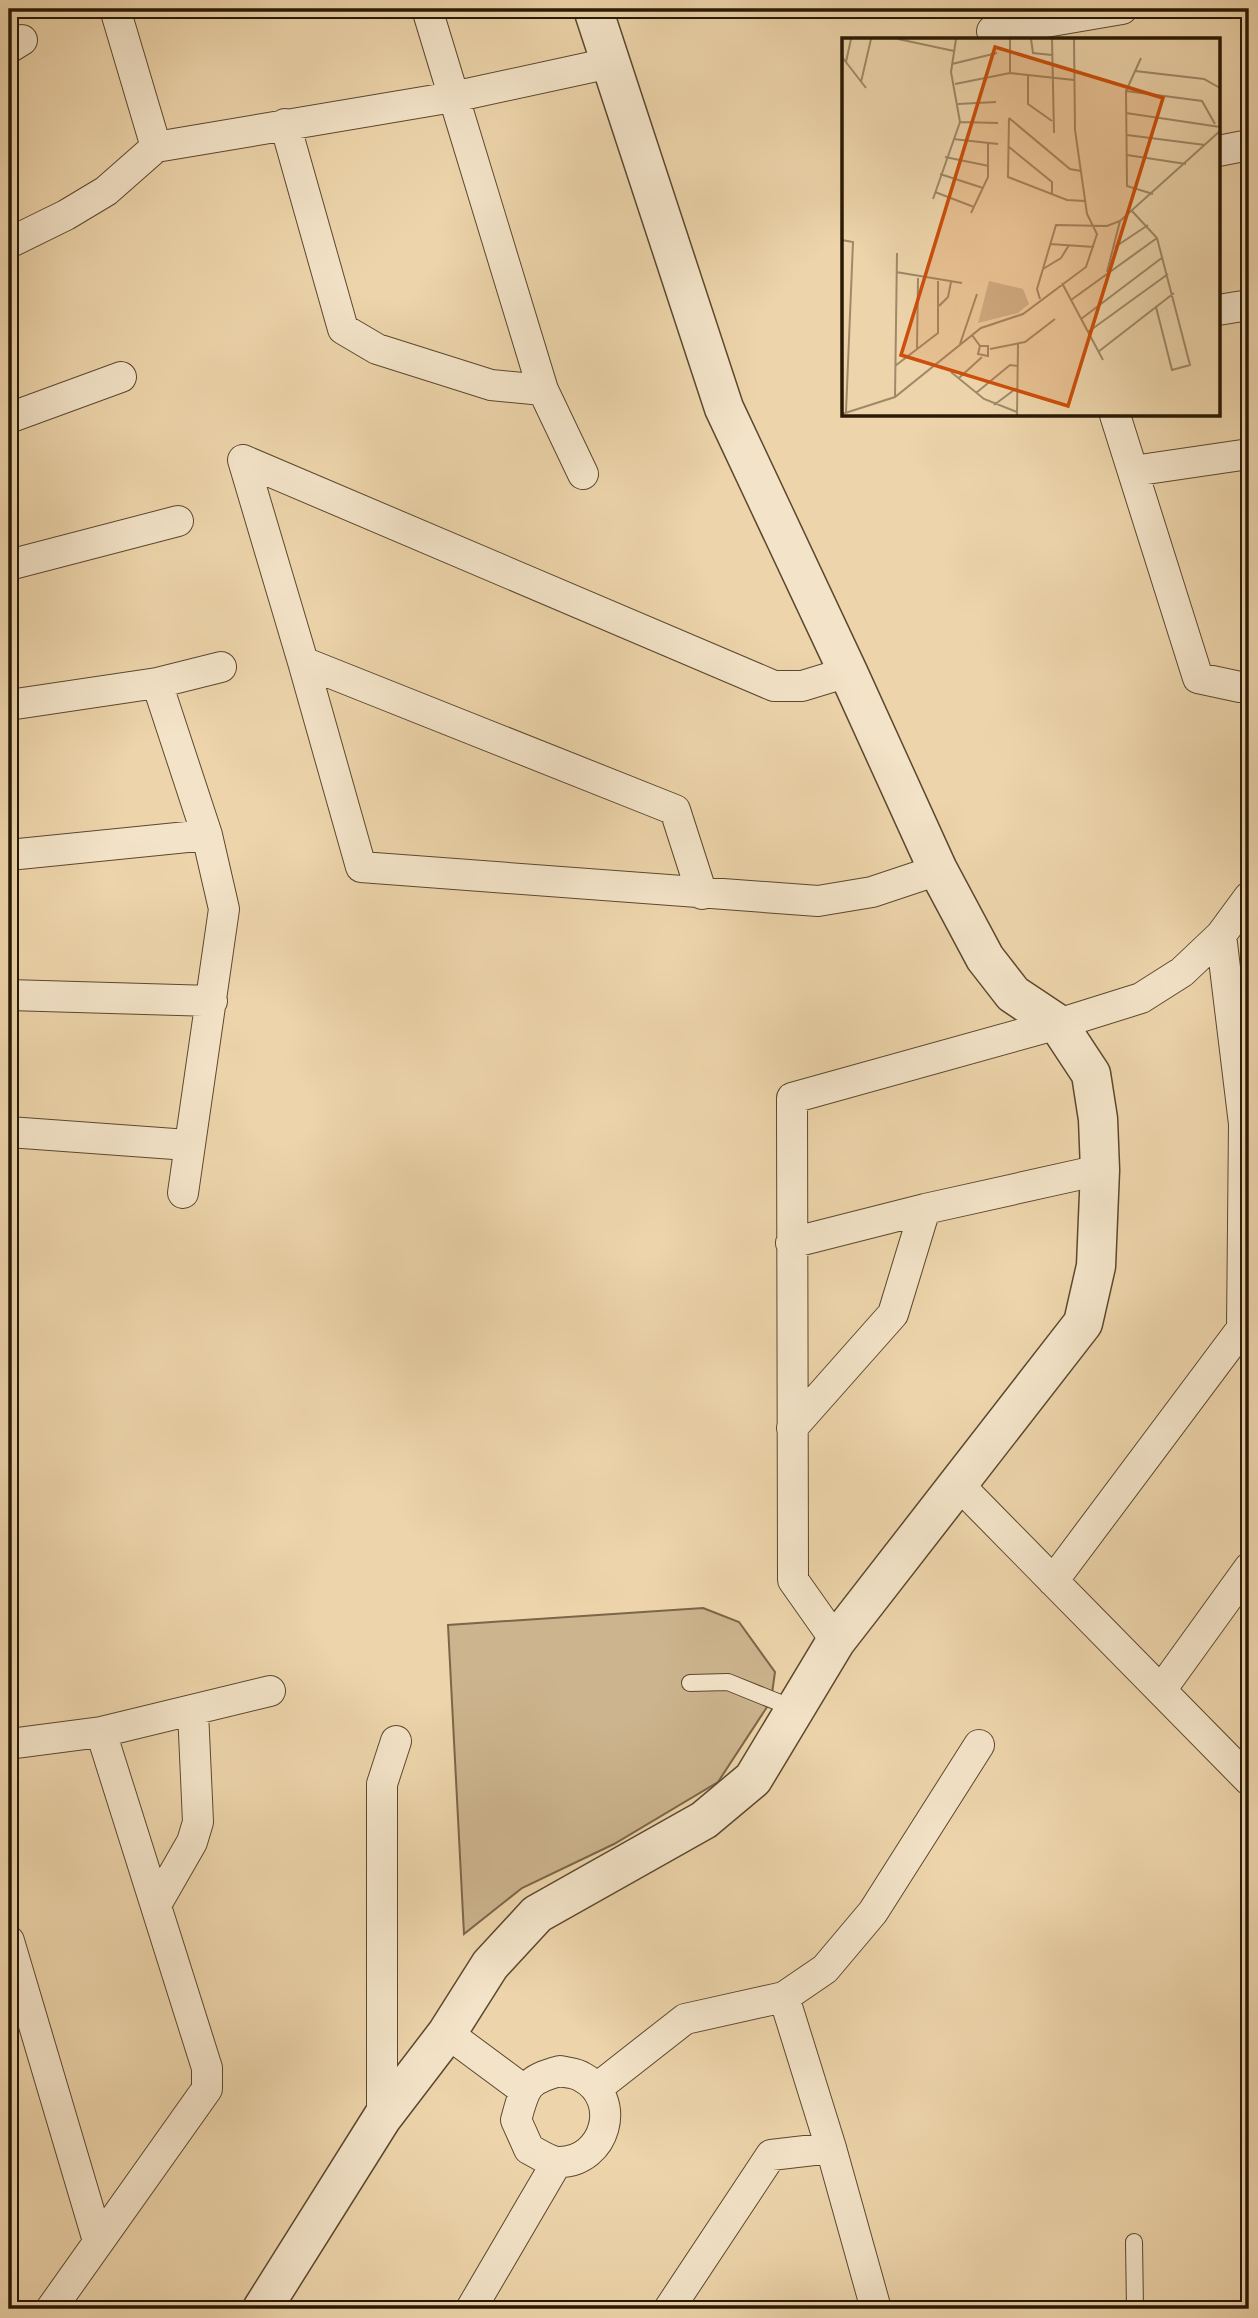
<svg xmlns="http://www.w3.org/2000/svg" width="1258" height="2318" font-family="Vollkorn,serif">
	<style>
		.green { fill: #ccb48e; stroke: #7b6649; stroke-width: 2 }
		.lines { fill: none; stroke-linecap: round; stroke-linejoin: round }
		.service-casing { stroke: #5b482e; stroke-width: 18 }
		.minor-casing { stroke: #5b482e; stroke-width: 32 }
		.tertiary-casing { stroke: #5b482e; stroke-width: 41 }
		.service { stroke: #f3e3c8; stroke-width: 16 }
		.minor { stroke: #f3e3c8; stroke-width: 30 }
		.tertiary { stroke: #f3e3c8; stroke-width: 38 }
		.inset-road { fill: none; stroke: #9f8968; stroke-width: 2 }
		.view { fill: #cc4f0b; fill-opacity: 0.15; stroke: #cc4f0b; stroke-width: 3.5 }
		.inset-edge { fill: none; stroke: #2a1904; stroke-width: 3.5 }
	</style>
	<rect width="100%" height="100%" fill="#edd4aa"/>
	<filter id="stains"><feTurbulence type="fractalNoise" baseFrequency=".00286" numOctaves="4"/><feColorMatrix values="0 0 0 0 .2 0 0 0 0 .09 0 0 0 0 .02 0 0 0 .5 -.17"/></filter>
	<radialGradient id="worn" r=".72"><stop offset=".6" stop-color="#630" stop-opacity="0"/><stop offset="1" stop-color="#630" stop-opacity=".3"/></radialGradient>
	<path class="green" d="M703,1608L739,1622L775,1672L771,1701L718,1782L614,1844L522,1888L464,1934L448,1625Z"/>
	<g class="lines">
		<g class="service-casing">
			<path id="service" d="M690,1683L728,1682L795,1709
				M1134,2242L1135,2309"/>
		</g>
		<g class="minor-casing">
			<path id="minor" d="M115,9L156,147
				M427,9L543,390L583,474
				M992,31L1122,9
				M9,48L22,40
				M285,124L343,329L377,349L491,385L543,390
				M1218,151L1249,145
				M9,243L66,215L106,191L156,147L453,97L610,63
				M1218,310L1249,305
				M1115,415L1198,678L1240,687L1249,686
				M9,418L121,377
				M243,460L303,662L361,867L818,901L872,892L938,870
				M243,460L774,686H802L848,672
				M1133,471L1249,454
				M9,565L178,521
				M303,662L675,810L702,894
				M157,683L207,835L224,909L183,1193
				M9,705L157,683L221,667
				M9,855L207,835
				M1221,935L1244,1124L1242,1328
				M9,995L212,1001
				M9,1132L188,1145
				M791,1243L925,1209L1100,1170
				M792,1428L893,1314L925,1209
				M957,1483L1249,1780
				M1053,1581L1249,1319
				M836,1641L793,1580L792,1098L1058,1024L1141,998L1182,972L1221,935L1249,897
				M1161,1690L1249,1568
				M9,1744L101,1732L270,1691
				M157,1903L192,1842L198,1822L193,1711
				M9,1941L98,2241
				M784,1997L831,2148L876,2309
				M447,2033L524,2090
				M560,2071C567,2073 576,2073 582,2077C623,2099 606,2162 559,2162C550,2162 537,2153 529,2149L516,2120C525,2088 525,2080 560,2071Z
				M597,2088L685,2019L784,1997L825,1969L873,1912L979,1745
				M382,2118V1784L396,1741
				M51,2309L207,2089V2068L101,1732
				M471,2309L557,2162
				M669,2309L771,2155L831,2148"/>
		</g>
		<g class="tertiary-casing">
			<path id="tertiary" d="M262,2309L382,2118L447,2033L490,1965L537,1914L704,1820L753,1779L836,1641L1083,1323L1096,1266L1100,1170L1098,1119L1091,1074L1058,1024L1013,994L985,958L938,870L848,672L724,408L593,9"/>
		</g>
		<use href="#service" class="service"/>
		<use href="#minor" class="minor"/>
		<use href="#tertiary" class="tertiary"/>
	</g>
	<g transform="translate(842 38)">
		<rect width="378" height="378" fill="#edd4aa"/>
		<path d="M147,243L181,251L187,266L176,275L136,285Z" fill="#ccb48e"/>
		<path class="inset-road" d="M56,1L112,13M189,1L191,15L210,17M210,1L212,95M0,19L24,50M299,20L284,53L285,148L311,156M4,24L9,1M110,26L155,15M293,33L362,41L378,50M168,35V1M186,37V66L210,83M19,44L29,1M113,46L168,35L232,42M284,53L360,63L373,86M116,66L154,64M284,75L378,89M167,80L166,139L225,162L243,163M167,80L228,131L239,133M118,84L156,85M285,97L363,107M111,101L156,106M167,109L210,144V156M285,117L344,126M103,119L147,128M98,136L141,150M93,154L132,169M91,161L118,84L109,34L114,1M290,173L315,200L348,327L330,332L314,269M129,175L146,139V106M0,202L11,204L4,374M208,206L252,209M273,209L306,187M201,231L219,220L227,207M54,234L120,245M265,234L278,183M220,245L261,322M198,261L195,251L214,187L265,188L278,183L378,93M229,262L315,200M97,268L106,259L109,244M239,281L321,219M246,294L326,236M130,297L138,308L136,316L146,318V308H138M118,306L135,256M75,311L76,240M148,311L183,304L213,281M256,314L332,255M53,328L96,295V243M109,334L142,361L175,374M117,340L140,319M134,355L168,327L176,328M53,359L55,215M152,367L176,349M0,376L53,359L139,290L181,276L244,229L255,196L245,176L233,92L232,1M175,377L176,306"/>
		<path class="view" d="M153,9L321,60L226,368L59,317Z"/>
		<rect width="378" height="378" class="inset-edge"/>
	</g>
	<rect width="1258" height="2318" fill="none" stroke="#edd4aa" stroke-width="35"/>
	<rect x="10" y="10" width="1237" height="2297" fill="none" stroke="#2a1904" stroke-width="3.5"/>
	<rect x="18" y="18" width="1223" height="2283" fill="none" stroke="#2a1904" stroke-width="2"/>
	<rect width="100%" height="100%" filter="url(#stains)"/>
	<rect width="100%" height="100%" fill="url(#worn)"/>
</svg>
